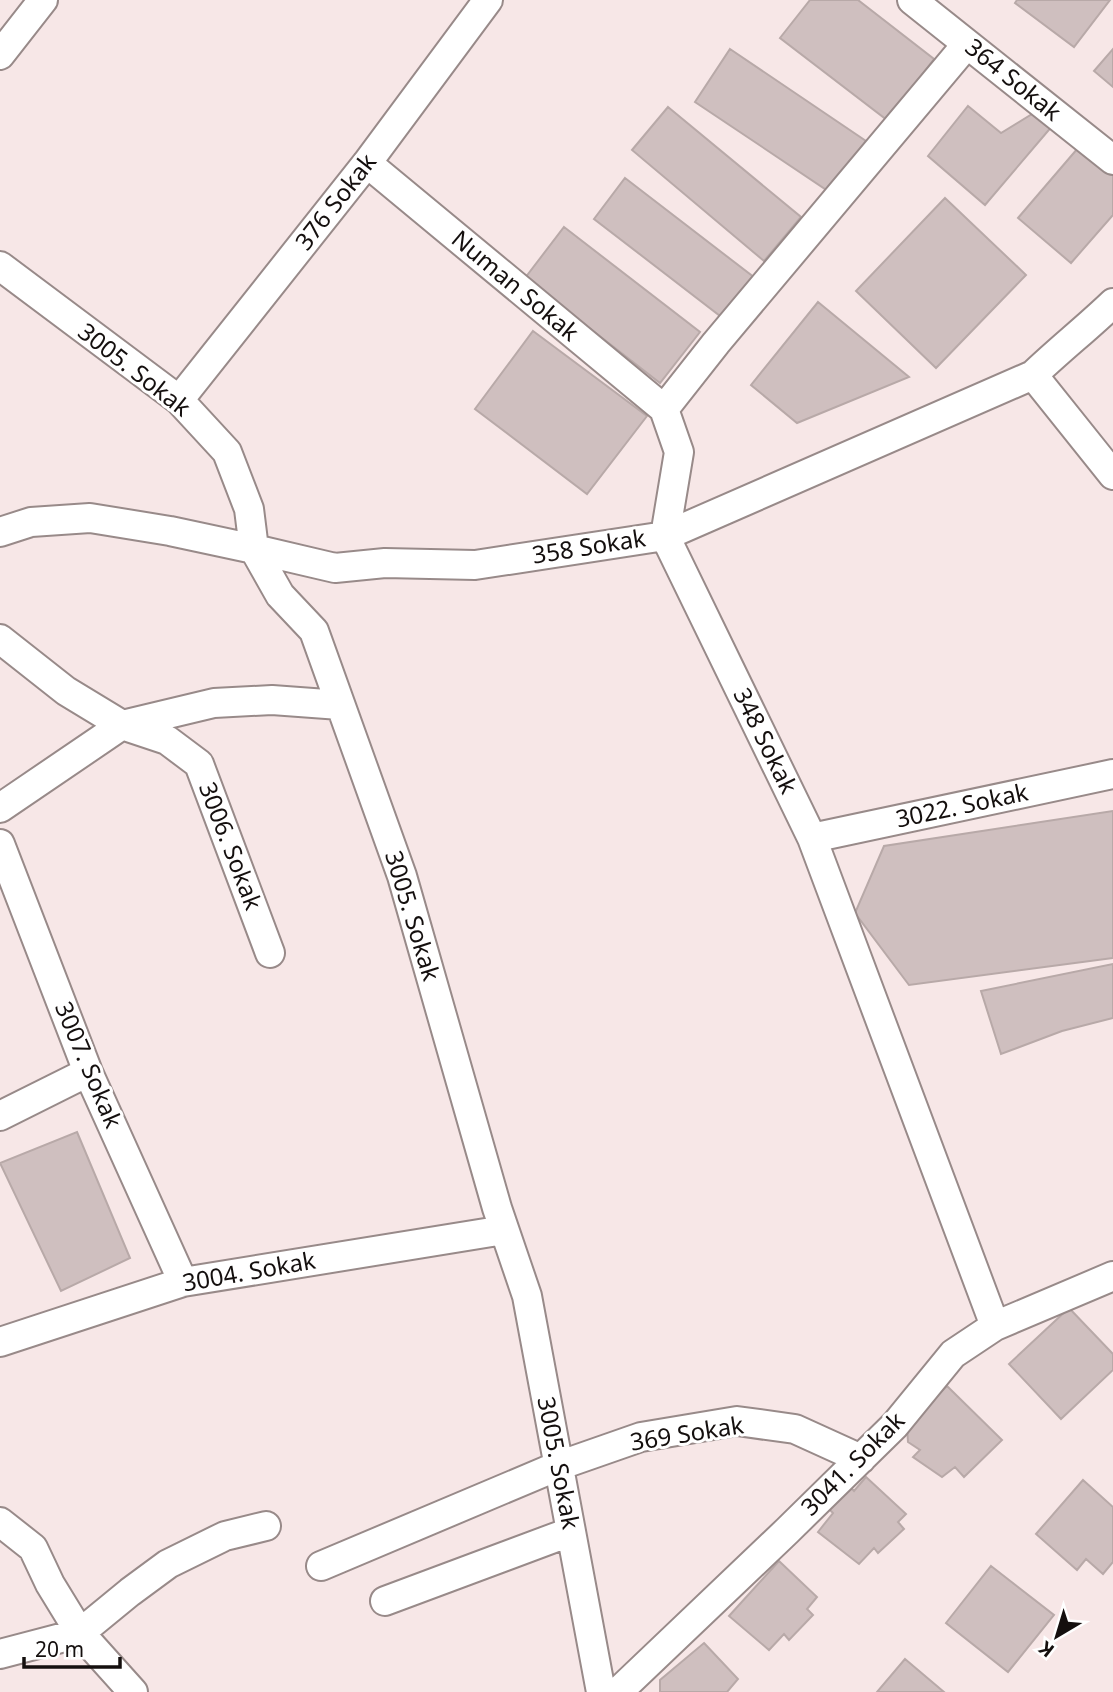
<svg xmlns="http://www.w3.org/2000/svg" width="1113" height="1692" font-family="'Noto Sans',sans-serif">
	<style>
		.building { fill: #cfbfbf; stroke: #b8a9a8; stroke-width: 2 }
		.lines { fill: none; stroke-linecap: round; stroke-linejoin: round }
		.street-casing { stroke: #988a89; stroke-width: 32 }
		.street { stroke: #fff; stroke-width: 28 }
		.labels { text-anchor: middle; stroke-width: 6; stroke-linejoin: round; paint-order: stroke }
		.street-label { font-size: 24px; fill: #140f0e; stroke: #fff }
	</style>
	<rect width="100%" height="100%" fill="#f7e7e7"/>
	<path class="building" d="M810,0H858L934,59L887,120L780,38Z
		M1017,0H1110L1074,47L1015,3Z
		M730,49L866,141L831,193L695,102Z
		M1113,49V87L1094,71Z
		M968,106L1001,133L1037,111L1053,125L985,205L928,156Z
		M668,107L801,217L764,261L632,150Z
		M1084,141L1113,166V215L1071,263L1018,218Z
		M625,178L755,278L724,319L594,219Z
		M945,198L1026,275L936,368L856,291Z
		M564,227L700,332L660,383L525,278Z
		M818,302L909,377L797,423L751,385Z
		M533,331L647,416L587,494L475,409Z
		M1113,811V958L909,985L855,913L884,846Z
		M1113,964V1018L1062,1031L1001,1054L981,991Z
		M77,1132L130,1258L61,1291L0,1163Z
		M1069,1308L1113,1354V1370L1061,1419L1009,1364Z
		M947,1386L1002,1440L964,1477L955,1467L942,1477L913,1457L920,1450L908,1442L907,1426Z
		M866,1477L906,1514L898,1522L904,1529L878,1553L874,1548L859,1564L818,1532L833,1513L826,1506L846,1483L854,1491Z
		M1083,1480L1113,1507V1562L1103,1574L1086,1559L1077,1570L1036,1534Z
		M779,1561L817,1597L807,1609L813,1615L789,1640L784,1634L769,1650L729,1616Z
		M991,1566L1054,1615L1008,1672L946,1623Z
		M704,1643L738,1679L727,1692H660V1680Z
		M905,1659L944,1692H877Z"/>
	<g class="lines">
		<g class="street-casing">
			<path id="street" d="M912,0L1113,160
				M0,55L43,0
				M367,163L664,409
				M0,266L179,400L227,452L249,509L254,549L280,595L314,631L402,876L497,1208L527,1296L601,1692
				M1033,375L1113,475
				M179,400L367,163L488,0
				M0,532L31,522L90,518L170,531L254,549L335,568L385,563L475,565L665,536L679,452L664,409L716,343L967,44
				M0,639L66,691L122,725L167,740L199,764L270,953
				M0,808L122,725L214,703L272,700L340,705
				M812,838L1113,774
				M0,844L88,1072L183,1282
				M0,1116L88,1072
				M995,1326L812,838L665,536L1033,375C1059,350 1087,328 1113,303
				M0,1342L183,1282L504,1230
				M0,1522L33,1548L50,1584L80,1633L133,1692
				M321,1566L558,1466L641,1437L737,1421L795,1429L861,1459
				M385,1601L570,1532
				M0,1654L80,1633L130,1592L168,1564L225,1536L266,1526
				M618,1692L787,1531L895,1425L953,1354L995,1326L1113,1276"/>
		</g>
		<use href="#street" class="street"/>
	</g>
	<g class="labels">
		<g class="street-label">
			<text transform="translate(1013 80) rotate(39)" y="8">364 Sokak</text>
			<text transform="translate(336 202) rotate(-52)" y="8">376 Sokak</text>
			<text transform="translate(515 286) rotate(40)" y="8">Numan Sokak</text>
			<text transform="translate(134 370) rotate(38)" y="8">3005. Sokak</text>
			<text transform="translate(589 547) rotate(-9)" y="8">358 Sokak</text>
			<text transform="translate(765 741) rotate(64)" y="8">348 Sokak</text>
			<text transform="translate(962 806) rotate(-12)" y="8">3022. Sokak</text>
			<text transform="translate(230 846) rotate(69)" y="8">3006. Sokak</text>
			<text transform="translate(412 916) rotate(73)" y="8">3005. Sokak</text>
			<text transform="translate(88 1065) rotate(67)" y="8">3007. Sokak</text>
			<text transform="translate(249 1272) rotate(-10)" y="8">3004. Sokak</text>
			<text transform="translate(687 1434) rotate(-9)" y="8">369 Sokak</text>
			<text transform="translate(558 1463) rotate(79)" y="8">3005. Sokak</text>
			<text transform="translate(853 1464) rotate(-45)" y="8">3041. Sokak</text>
		</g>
	</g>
	<g transform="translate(1057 1636) rotate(218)" stroke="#ffffff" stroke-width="5" paint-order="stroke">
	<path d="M0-5L12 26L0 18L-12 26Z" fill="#140f0e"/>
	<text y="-10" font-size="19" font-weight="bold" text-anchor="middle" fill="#140f0e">K</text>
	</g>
	<path d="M24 1657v10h96v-10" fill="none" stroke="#140f0e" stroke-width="3.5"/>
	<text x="35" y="1657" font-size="21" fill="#140f0e" stroke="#ffffff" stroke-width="5" paint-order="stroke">20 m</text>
</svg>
